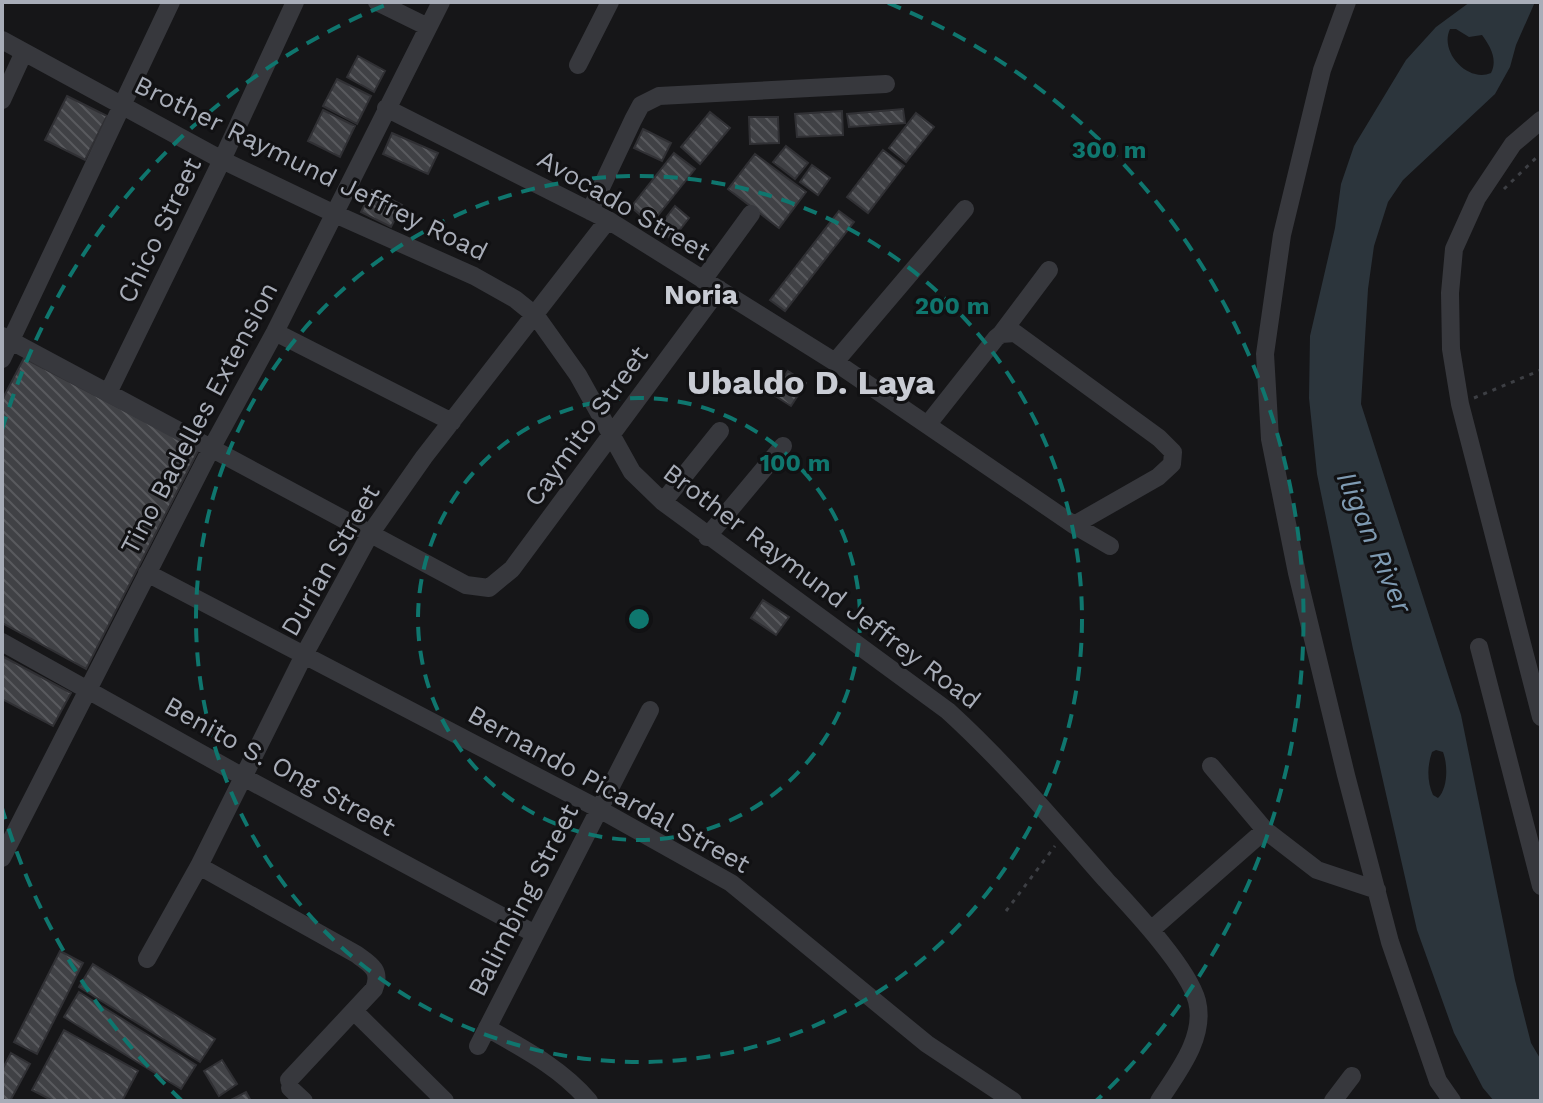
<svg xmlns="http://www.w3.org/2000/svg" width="1543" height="1103" font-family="'Work Sans',sans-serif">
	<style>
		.water { fill: #2c353c; fill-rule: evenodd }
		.building { fill: url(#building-back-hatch); stroke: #303034; stroke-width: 2 }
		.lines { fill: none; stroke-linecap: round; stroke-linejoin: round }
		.path { stroke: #3d3f44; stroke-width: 3; stroke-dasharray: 4 6; stroke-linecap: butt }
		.minor { stroke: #37383d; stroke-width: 18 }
		.ring { fill: none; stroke: #0f766e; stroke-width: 4; stroke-dasharray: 14 10 }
		.labels { text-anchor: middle; stroke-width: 6; stroke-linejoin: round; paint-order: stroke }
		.street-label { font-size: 26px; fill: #a8adb8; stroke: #111113 }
		.neighbourhood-label { font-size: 28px; font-weight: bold; fill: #c9ccd4; stroke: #111113 }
		.water-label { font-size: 28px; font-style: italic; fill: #7f9bb3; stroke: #111113 }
		.district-label { font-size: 34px; font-weight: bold; fill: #c9ccd4; stroke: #111113 }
		.centre { fill: #0f766e; stroke: #111113; stroke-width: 4 }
		.ring-label { font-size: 24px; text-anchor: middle; font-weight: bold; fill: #0f766e; stroke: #111113; stroke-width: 6; stroke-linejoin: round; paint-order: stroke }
	</style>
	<defs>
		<pattern id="building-back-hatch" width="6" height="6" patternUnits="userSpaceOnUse" patternTransform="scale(2)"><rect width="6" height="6" fill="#404145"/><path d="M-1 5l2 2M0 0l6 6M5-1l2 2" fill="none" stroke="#595a5e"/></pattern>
	</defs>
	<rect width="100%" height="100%" fill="#161618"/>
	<path class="water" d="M1470,2H1535L1516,45L1510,67L1495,94L1403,180L1388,202L1374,246L1368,289L1361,404L1461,715L1515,980L1531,1043L1541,1060V1101H1494L1483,1088L1454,1033L1417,930L1353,649L1317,474L1309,398L1310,336L1335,228L1341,184L1354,146L1406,60L1436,27ZM1450,29H1456L1469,37L1482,35C1490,46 1498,59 1491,73C1468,83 1439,52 1450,29ZM1436,750L1443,752C1448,765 1448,788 1438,798L1433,795C1427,782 1427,766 1432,752Z"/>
	<path class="building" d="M358,56L385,71L374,92L347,77Z
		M337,79L371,96L357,124L323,106Z
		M67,96L107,116L85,160L45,140Z
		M903,109L905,123L849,127L847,114Z
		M323,110L355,126L340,157L308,141Z
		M842,111L843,135L797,137L795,114Z
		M710,112L730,128L700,164L681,147Z
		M916,113L934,127L906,162L889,148Z
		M749,117H778L779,143L750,144Z
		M643,129L671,143L662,161L634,148Z
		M392,133L438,153L428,174L383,154Z
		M786,146L808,163L795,179L773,162Z
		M883,150L904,166L868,213L847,197Z
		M674,153L695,169L651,224L631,207Z
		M755,154L806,192L779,228L728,189Z
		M812,165L830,178L818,195L800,182Z
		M372,190L402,205L391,227L361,212Z
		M675,206L689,218L672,240L658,228Z
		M839,211L854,222L785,311L770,300Z
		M24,358L199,449L86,669L2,623V400Z
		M788,371L806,383L791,406L772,394Z
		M763,600L789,617L776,635L751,618Z
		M2,656L71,693L53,726L2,699Z
		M60,951L83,963L37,1054L14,1042Z
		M93,964L215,1039L200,1062L79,987Z
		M79,992L196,1065L181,1089L64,1017Z
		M64,1030L138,1071L122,1101H53L32,1090Z
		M11,1053L30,1064L10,1101H2V1070Z
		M222,1060L237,1084L219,1096L204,1071Z
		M246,1092L251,1101H229Z"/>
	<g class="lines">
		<path class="path" d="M1504,189L1541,153
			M1474,398L1541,370
			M1006,911L1055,846"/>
		<path class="minor" d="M377,2L428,27
			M1347,2L1322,70L1282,235L1265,354L1270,439L1297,573L1346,775L1390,942L1438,1081L1452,1101
			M2,40L222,160L335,214L474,276L515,299L536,316L578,375L632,472L663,502L948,711C1005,763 1055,822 1106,880C1131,907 1188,967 1197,1001C1206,1038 1177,1073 1159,1101
			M578,65L610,2
			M2,100L24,52
			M386,108L608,220L835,362L1074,525L1110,546
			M1541,120L1513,144L1477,198L1454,249L1450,293L1451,349L1460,404L1541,717
			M590,211L633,120L641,105L659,96L886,84
			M703,280L751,214
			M275,332L452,422
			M1001,334L1049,270
			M2,336L466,585L489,588L512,569L719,289
			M2,359L171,2
			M835,362L965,209
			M108,393L222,160L295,2
			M928,424L996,338L1001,334L1015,333L1159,438L1173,452L1172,464L1158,477L1074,525
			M663,502L720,431
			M707,537L783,446
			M147,573L599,809L731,883L927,1044L1013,1101
			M2,642L245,778L535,934
			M1479,647L1541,886
			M1211,766L1265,830L1317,870L1377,890
			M2,858L211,449L275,332L441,2
			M199,866L356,954C370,964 382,970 374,989L289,1080
			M1151,930L1265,830
			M147,959L199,866L304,655L370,534L424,457L608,220
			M359,1016L445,1101
			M487,1028C524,1049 561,1068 589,1101
			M478,1046L650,710
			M290,1088L304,1101
			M1333,1101L1352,1076"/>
	</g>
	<g class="ring">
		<circle cx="639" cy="619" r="221"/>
		<circle cx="639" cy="619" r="443"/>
		<path d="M182 1101A664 664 0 0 1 2 808M2 430A664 664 0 0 1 390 3M888 3A664 664 0 0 1 1096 1101"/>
	</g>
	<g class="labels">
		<g class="street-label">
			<text transform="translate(311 168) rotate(26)" y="9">Brother Raymund Jeffrey Road</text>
			<text transform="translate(624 205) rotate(30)" y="9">Avocado Street</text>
			<text transform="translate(159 230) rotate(-64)" y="9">Chico Street</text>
			<text transform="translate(199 418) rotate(-62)" y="9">Tino Badelles Extension</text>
			<text transform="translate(586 426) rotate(-54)" y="9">Caymito Street</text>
			<text transform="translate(330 560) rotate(-60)" y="9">Durian Street</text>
			<text transform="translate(822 586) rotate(37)" y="9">Brother Raymund Jeffrey Road</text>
			<text transform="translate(280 766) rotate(29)" y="9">Benito S. Ong Street</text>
			<text transform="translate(609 789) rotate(29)" y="9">Bernando Picardal Street</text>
			<text transform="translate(523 900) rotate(-63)" y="9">Balimbing Street</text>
		</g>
		<g class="neighbourhood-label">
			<text x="701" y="304">Noria</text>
		</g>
		<g class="water-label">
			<text transform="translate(1375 542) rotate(67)" y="10">Iligan River</text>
		</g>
		<g class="district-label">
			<text x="811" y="394">Ubaldo D. Laya</text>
		</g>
	</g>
	<circle cx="639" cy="619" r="12" class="centre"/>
	<g class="ring-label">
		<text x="1109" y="158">300 m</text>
		<text x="952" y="314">200 m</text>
		<text x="795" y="471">100 m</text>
	</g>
	<rect width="1543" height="1103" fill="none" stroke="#a8adb8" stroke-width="8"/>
</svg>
